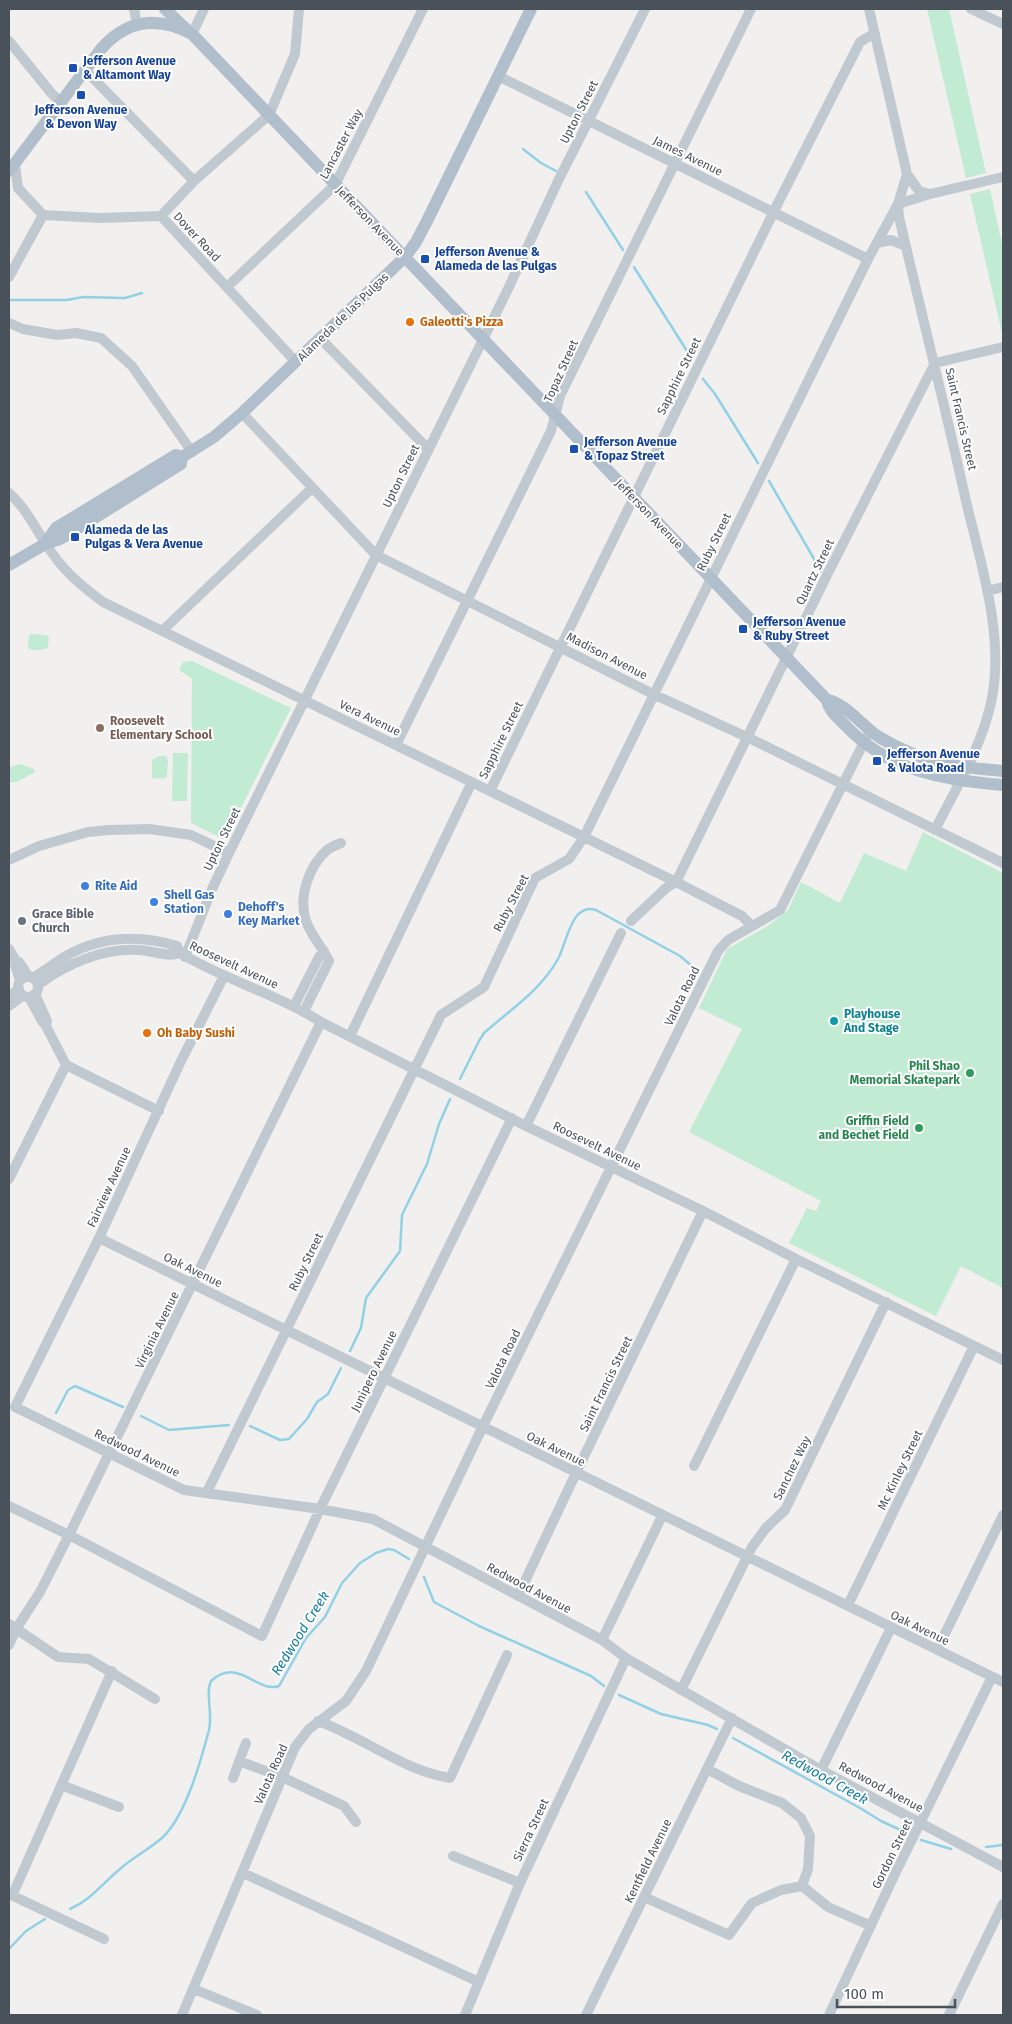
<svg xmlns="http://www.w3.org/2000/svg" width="1012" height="2024" font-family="'Fira Sans',sans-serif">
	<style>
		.green { fill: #c1ebd3 }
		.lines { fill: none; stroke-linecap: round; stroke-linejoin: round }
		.stream { stroke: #92d1e5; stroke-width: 2.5 }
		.minor { stroke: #c1c9d0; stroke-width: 10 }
		.major { stroke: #b1becc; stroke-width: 12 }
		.transit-dot { fill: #1a4fb4; stroke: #fff; stroke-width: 2 }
		.food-dot { fill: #e8710a; stroke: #fff; stroke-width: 2 }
		.education-dot { fill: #8d6e63; stroke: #fff; stroke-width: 2 }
		.shop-dot { fill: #3f7fe0; stroke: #fff; stroke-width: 2 }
		.worship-dot { fill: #6b7280; stroke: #fff; stroke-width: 2 }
		.culture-dot { fill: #0f9aa8; stroke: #fff; stroke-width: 2 }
		.leisure-dot { fill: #2e9e5b; stroke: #fff; stroke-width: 2 }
		.labels { text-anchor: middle; stroke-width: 4; stroke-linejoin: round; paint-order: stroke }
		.transit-label { font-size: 12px; font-weight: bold; fill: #164399; stroke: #fff; text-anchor: start }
		.street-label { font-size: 12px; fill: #49525b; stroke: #fff }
		.food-label { font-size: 12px; font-weight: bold; fill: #c56008; stroke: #fff; text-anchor: start }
		.education-label { font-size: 12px; font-weight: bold; fill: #785e54; stroke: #fff; text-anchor: start }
		.shop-label { font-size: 12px; font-weight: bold; fill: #366cbe; stroke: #fff; text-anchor: start }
		.worship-label { font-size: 12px; font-weight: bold; fill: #5b616d; stroke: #fff; text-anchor: start }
		.culture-label { font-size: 12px; font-weight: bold; fill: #0d838f; stroke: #fff; text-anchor: start }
		.leisure-label { font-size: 12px; font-weight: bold; fill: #27864d; stroke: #fff; text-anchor: end }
		.water-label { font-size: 14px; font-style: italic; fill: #187e9f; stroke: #fff }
	</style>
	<rect width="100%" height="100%" fill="#f2efef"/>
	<path class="green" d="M927,9H949L986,173L966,178Z
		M990,189L1003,248V338L970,194Z
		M31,634L46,635L49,637L48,648C41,650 34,652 28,648L29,636Z
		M192,661L291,708L225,840L191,823L192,679L179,670L183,662Z
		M173,753H188L187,801H172Z
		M159,756H166L168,760L167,777L162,779L152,778V760Z
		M21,764L34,769L35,772L17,782H9V767Z
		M923,832L1003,873V1288L961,1266L936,1316L789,1243L807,1208L816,1211L821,1201L689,1132L742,1029L699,1008L727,949L768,926L788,910L801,882L840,903L864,853L906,871Z"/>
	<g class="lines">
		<path class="stream" d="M523,149L541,163L556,171
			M586,192L623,250
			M634,267L692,359
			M9,300H67L83,297L125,298L142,293
			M703,379L715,394L758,463
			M769,481L821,571
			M460,1079L479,1041L484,1033C510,1010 541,990 558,959C567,943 571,902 596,910L680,956L698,971
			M350,1351L361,1328L366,1298L400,1251L402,1215L427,1164L439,1124L450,1099
			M56,1413L68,1390L75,1386L123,1407
			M141,1416L169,1430L229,1425
			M250,1426L280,1440L289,1439L307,1419L317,1402L328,1394L341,1368
			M424,1577L434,1602L479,1626L591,1676L604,1686
			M619,1695L661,1714L708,1725L717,1729
			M733,1738L860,1808L881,1821L907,1833
			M921,1840L951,1849
			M986,1847L1003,1845
			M70,1909C91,1900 103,1883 120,1869C133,1857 150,1849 163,1837C186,1815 201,1760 209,1730C213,1713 205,1693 211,1681C239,1656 257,1694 279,1686L306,1638L325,1617L342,1583L360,1563L376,1553L388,1549L394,1550L409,1559
			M9,1949L26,1931L45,1919"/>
		<path class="minor" d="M134,9L137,25
			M869,9L907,174L898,204L899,217C921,312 945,406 966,501C981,565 1004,633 992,698C983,745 956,788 935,830
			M971,9L1003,24
			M192,34L204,9
			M9,41L52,94L62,103
			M85,70L194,181
			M498,76L868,259
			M15,165L18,188L43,215L99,218L161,216L296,362
			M907,174L919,191L930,194
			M898,204L930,194L1003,177
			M161,216L194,181L269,115L295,54L299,9
			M877,243L891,240L906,246
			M9,277L43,215
			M227,287L335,185L423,9
			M9,323L23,329L57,335L76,333L101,338L132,366L192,452
			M320,338L428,449
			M242,413L376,555L653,694L749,738L1003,863
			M9,493C25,507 34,526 46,544C62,570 79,584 103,602L676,882L742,916L752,926
			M987,591L1003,587
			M162,631L312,488
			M396,745L551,431L560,396L751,9
			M490,791L778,203L860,42L873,34
			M9,860L39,846L88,832L108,830L150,829L191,835L229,853
			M631,921L666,888L676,882L828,573L935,363L1003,347
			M9,949L16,961
			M180,953C225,980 277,994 321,1022L526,1126L703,1211L796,1259L1003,1360
			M185,957L212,889L229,853L508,289L558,181L645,9
			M224,976L181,1061L99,1238L15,1407L184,1490L320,1509L373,1519L602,1640L626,1658L821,1770L1003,1867
			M18 987a10 10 0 1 1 20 0a10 10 0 1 1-20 0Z
			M32,978C45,971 55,962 68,955C102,936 140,935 177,946L180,953C168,958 151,950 138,950C103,948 66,964 38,985
			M20,981L15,964L16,961L19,962L29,977
			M9,997L19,989
			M29,997L42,1021L46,1026L47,1021L35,994
			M9,1006L23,995
			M294,1006L319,957L324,951
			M304,1011L329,961C322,947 311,935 306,921C298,897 309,866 327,850C331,847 336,845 341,843
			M46,1026L66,1065L159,1111
			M350,1036L472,782
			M526,1126L621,933
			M9,1179L66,1065
			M99,1238L1003,1682
			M694,1466L796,1259
			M207,1492L441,1015L484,987L535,878L569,859L584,837L868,259L898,204
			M9,1506L69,1535L262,1636L320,1509L512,1118
			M518,1596L576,1473L703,1211
			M848,1605L974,1346
			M9,1624L58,1657L89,1659L155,1699
			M602,1640L662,1516
			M9,1645L16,1629L40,1592L69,1535L321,1022
			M937,1650L1003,1515
			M681,1690L752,1547L766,1528L785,1510L886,1302
			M318,1721C363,1737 402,1770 450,1778L507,1655
			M239,1761L282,1777L344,1806L356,1822
			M707,1769L739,1786L782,1803L801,1818L810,1836L808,1869L802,1886
			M821,1770L891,1628
			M233,1778L246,1743
			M61,1785L119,1807
			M453,1856L520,1883
			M243,1873L479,1982
			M802,1886L828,1907L871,1926
			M9,1894L104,1939
			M12,1896L112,1671
			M644,1897L729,1935L752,1903L781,1890L802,1886
			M194,1989L257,2015
			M182,2015L295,1747L309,1729L346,1701L366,1671L483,1426L718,951L728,940L780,910L867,736
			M465,2015L520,1883L626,1658
			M586,2015L732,1718
			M829,2015L895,1874L992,1677
			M949,2015L1003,1904"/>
		<path class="major" d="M165,9L186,29
			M9,171L101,49C127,19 158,16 192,34L827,700C829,711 837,717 845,725C888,771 943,780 1003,785
			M45,544L56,528L176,455L182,457L214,437L242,413L405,257L416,242L427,221L531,9
			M9,565L45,544L60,539L72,532L181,464L182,457
			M827,700C847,704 862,726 879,737C922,763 954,767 1003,771"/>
	</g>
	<g class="transit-dot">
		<rect x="68" y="63" width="10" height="10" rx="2.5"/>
		<rect x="76" y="90" width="10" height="10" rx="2.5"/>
		<rect x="420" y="254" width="10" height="10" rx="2.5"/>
		<rect x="569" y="444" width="10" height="10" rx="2.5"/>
		<rect x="70" y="532" width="10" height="10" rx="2.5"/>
		<rect x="738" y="624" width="10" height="10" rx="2.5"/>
		<rect x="872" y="756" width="10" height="10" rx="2.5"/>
	</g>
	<g class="food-dot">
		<circle cx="410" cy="322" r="5"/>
		<circle cx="147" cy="1033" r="5"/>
	</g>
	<circle class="education-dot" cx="100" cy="728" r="5"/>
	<g class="shop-dot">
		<circle cx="85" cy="886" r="5"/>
		<circle cx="154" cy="902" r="5"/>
		<circle cx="228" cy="914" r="5"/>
	</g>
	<circle class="worship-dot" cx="22" cy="921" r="5"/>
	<circle class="culture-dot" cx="834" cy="1021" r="5"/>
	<g class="leisure-dot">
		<circle cx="970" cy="1073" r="5"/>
		<circle cx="919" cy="1128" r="5"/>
	</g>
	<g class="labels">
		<g class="transit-label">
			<text x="83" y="65">Jefferson Avenue<tspan x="83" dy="14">&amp; Altamont Way</tspan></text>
			<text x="81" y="114" text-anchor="middle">Jefferson Avenue<tspan x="81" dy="14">&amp; Devon Way</tspan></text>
			<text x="435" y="256">Jefferson Avenue &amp;<tspan x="435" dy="14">Alameda de las Pulgas</tspan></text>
			<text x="584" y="446">Jefferson Avenue<tspan x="584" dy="14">&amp; Topaz Street</tspan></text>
			<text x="85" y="534">Alameda de las<tspan x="85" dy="14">Pulgas &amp; Vera Avenue</tspan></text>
			<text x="753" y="626">Jefferson Avenue<tspan x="753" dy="14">&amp; Ruby Street</tspan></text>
			<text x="887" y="758">Jefferson Avenue<tspan x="887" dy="14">&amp; Valota Road</tspan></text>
		</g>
		<g class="street-label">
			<text transform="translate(579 112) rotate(-63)" y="4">Upton Street</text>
			<text transform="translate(341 144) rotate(-62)" y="4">Lancaster Way</text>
			<text transform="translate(688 156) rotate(26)" y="4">James Avenue</text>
			<text transform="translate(370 221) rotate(46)" y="4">Jefferson Avenue</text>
			<text transform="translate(197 237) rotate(47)" y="4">Dover Road</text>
			<text transform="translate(343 317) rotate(-44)" y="4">Alameda de las Pulgas</text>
			<text transform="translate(561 371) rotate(-66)" y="4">Topaz Street</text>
			<text transform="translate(679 376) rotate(-64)" y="4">Sapphire Street</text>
			<text transform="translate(961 419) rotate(77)" y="4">Saint Francis Street</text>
			<text transform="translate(401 476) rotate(-64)" y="4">Upton Street</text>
			<text transform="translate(649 514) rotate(46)" y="4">Jefferson Avenue</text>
			<text transform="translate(714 542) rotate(-64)" y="4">Ruby Street</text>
			<text transform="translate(815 572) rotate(-64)" y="4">Quartz Street</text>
			<text transform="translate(607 656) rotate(27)" y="4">Madison Avenue</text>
			<text transform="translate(370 718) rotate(26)" y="4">Vera Avenue</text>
			<text transform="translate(501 740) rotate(-64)" y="4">Sapphire Street</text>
			<text transform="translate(222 839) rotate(-64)" y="4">Upton Street</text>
			<text transform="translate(511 903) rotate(-63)" y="4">Ruby Street</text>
			<text transform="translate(234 965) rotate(25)" y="4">Roosevelt Avenue</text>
			<text transform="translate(682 996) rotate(-64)" y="4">Valota Road</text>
			<text transform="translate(597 1146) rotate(26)" y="4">Roosevelt Avenue</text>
			<text transform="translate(109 1187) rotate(-65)" y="4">Fairview Avenue</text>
			<text transform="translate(306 1262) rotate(-64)" y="4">Ruby Street</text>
			<text transform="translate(193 1270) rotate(26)" y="4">Oak Avenue</text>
			<text transform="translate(157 1330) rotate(-64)" y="4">Virginia Avenue</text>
			<text transform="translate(503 1359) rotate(-64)" y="4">Valota Road</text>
			<text transform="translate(374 1371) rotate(-64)" y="4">Junipero Avenue</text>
			<text transform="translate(606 1384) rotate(-64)" y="4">Saint Francis Street</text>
			<text transform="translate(556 1449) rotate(26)" y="4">Oak Avenue</text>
			<text transform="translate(137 1453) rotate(26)" y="4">Redwood Avenue</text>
			<text transform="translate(792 1468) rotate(-64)" y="4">Sanchez Way</text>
			<text transform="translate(900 1470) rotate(-64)" y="4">Mc Kinley Street</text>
			<text transform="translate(529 1588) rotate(28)" y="4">Redwood Avenue</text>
			<text transform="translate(920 1628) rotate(26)" y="4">Oak Avenue</text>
			<text transform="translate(271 1774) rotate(-66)" y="4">Valota Road</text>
			<text transform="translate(881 1787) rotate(28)" y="4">Redwood Avenue</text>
			<text transform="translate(531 1830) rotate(-65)" y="4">Sierra Street</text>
			<text transform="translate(892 1854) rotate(-64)" y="4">Gordon Street</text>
			<text transform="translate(648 1861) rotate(-64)" y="4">Kentfield Avenue</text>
		</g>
		<g class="food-label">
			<text x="420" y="326">Galeotti's Pizza</text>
			<text x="157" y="1037">Oh Baby Sushi</text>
		</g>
		<g class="education-label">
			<text x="110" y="725">Roosevelt<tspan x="110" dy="14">Elementary School</tspan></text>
		</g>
		<g class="shop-label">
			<text x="95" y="890">Rite Aid</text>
			<text x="164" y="899">Shell Gas<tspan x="164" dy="14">Station</tspan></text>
			<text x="238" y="911">Dehoff's<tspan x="238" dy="14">Key Market</tspan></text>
		</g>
		<g class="worship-label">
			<text x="32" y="918">Grace Bible<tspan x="32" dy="14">Church</tspan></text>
		</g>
		<g class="culture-label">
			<text x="844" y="1018">Playhouse<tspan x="844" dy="14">And Stage</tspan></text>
		</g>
		<g class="leisure-label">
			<text x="960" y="1070">Phil Shao<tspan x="960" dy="14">Memorial Skatepark</tspan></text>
			<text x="909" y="1125">Griffin Field<tspan x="909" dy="14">and Bechet Field</tspan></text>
		</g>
		<g class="water-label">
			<text transform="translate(300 1633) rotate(-58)" y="5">Redwood Creek</text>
			<text transform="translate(825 1777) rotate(29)" y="5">Redwood Creek</text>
		</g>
	</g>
	<rect width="1012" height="2024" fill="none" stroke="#49525b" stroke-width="20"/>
	<path d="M837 1999v8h118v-8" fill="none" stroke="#49525b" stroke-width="2.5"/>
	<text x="844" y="1999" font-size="15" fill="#49525b" stroke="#ffffff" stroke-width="4" paint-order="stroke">100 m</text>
</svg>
